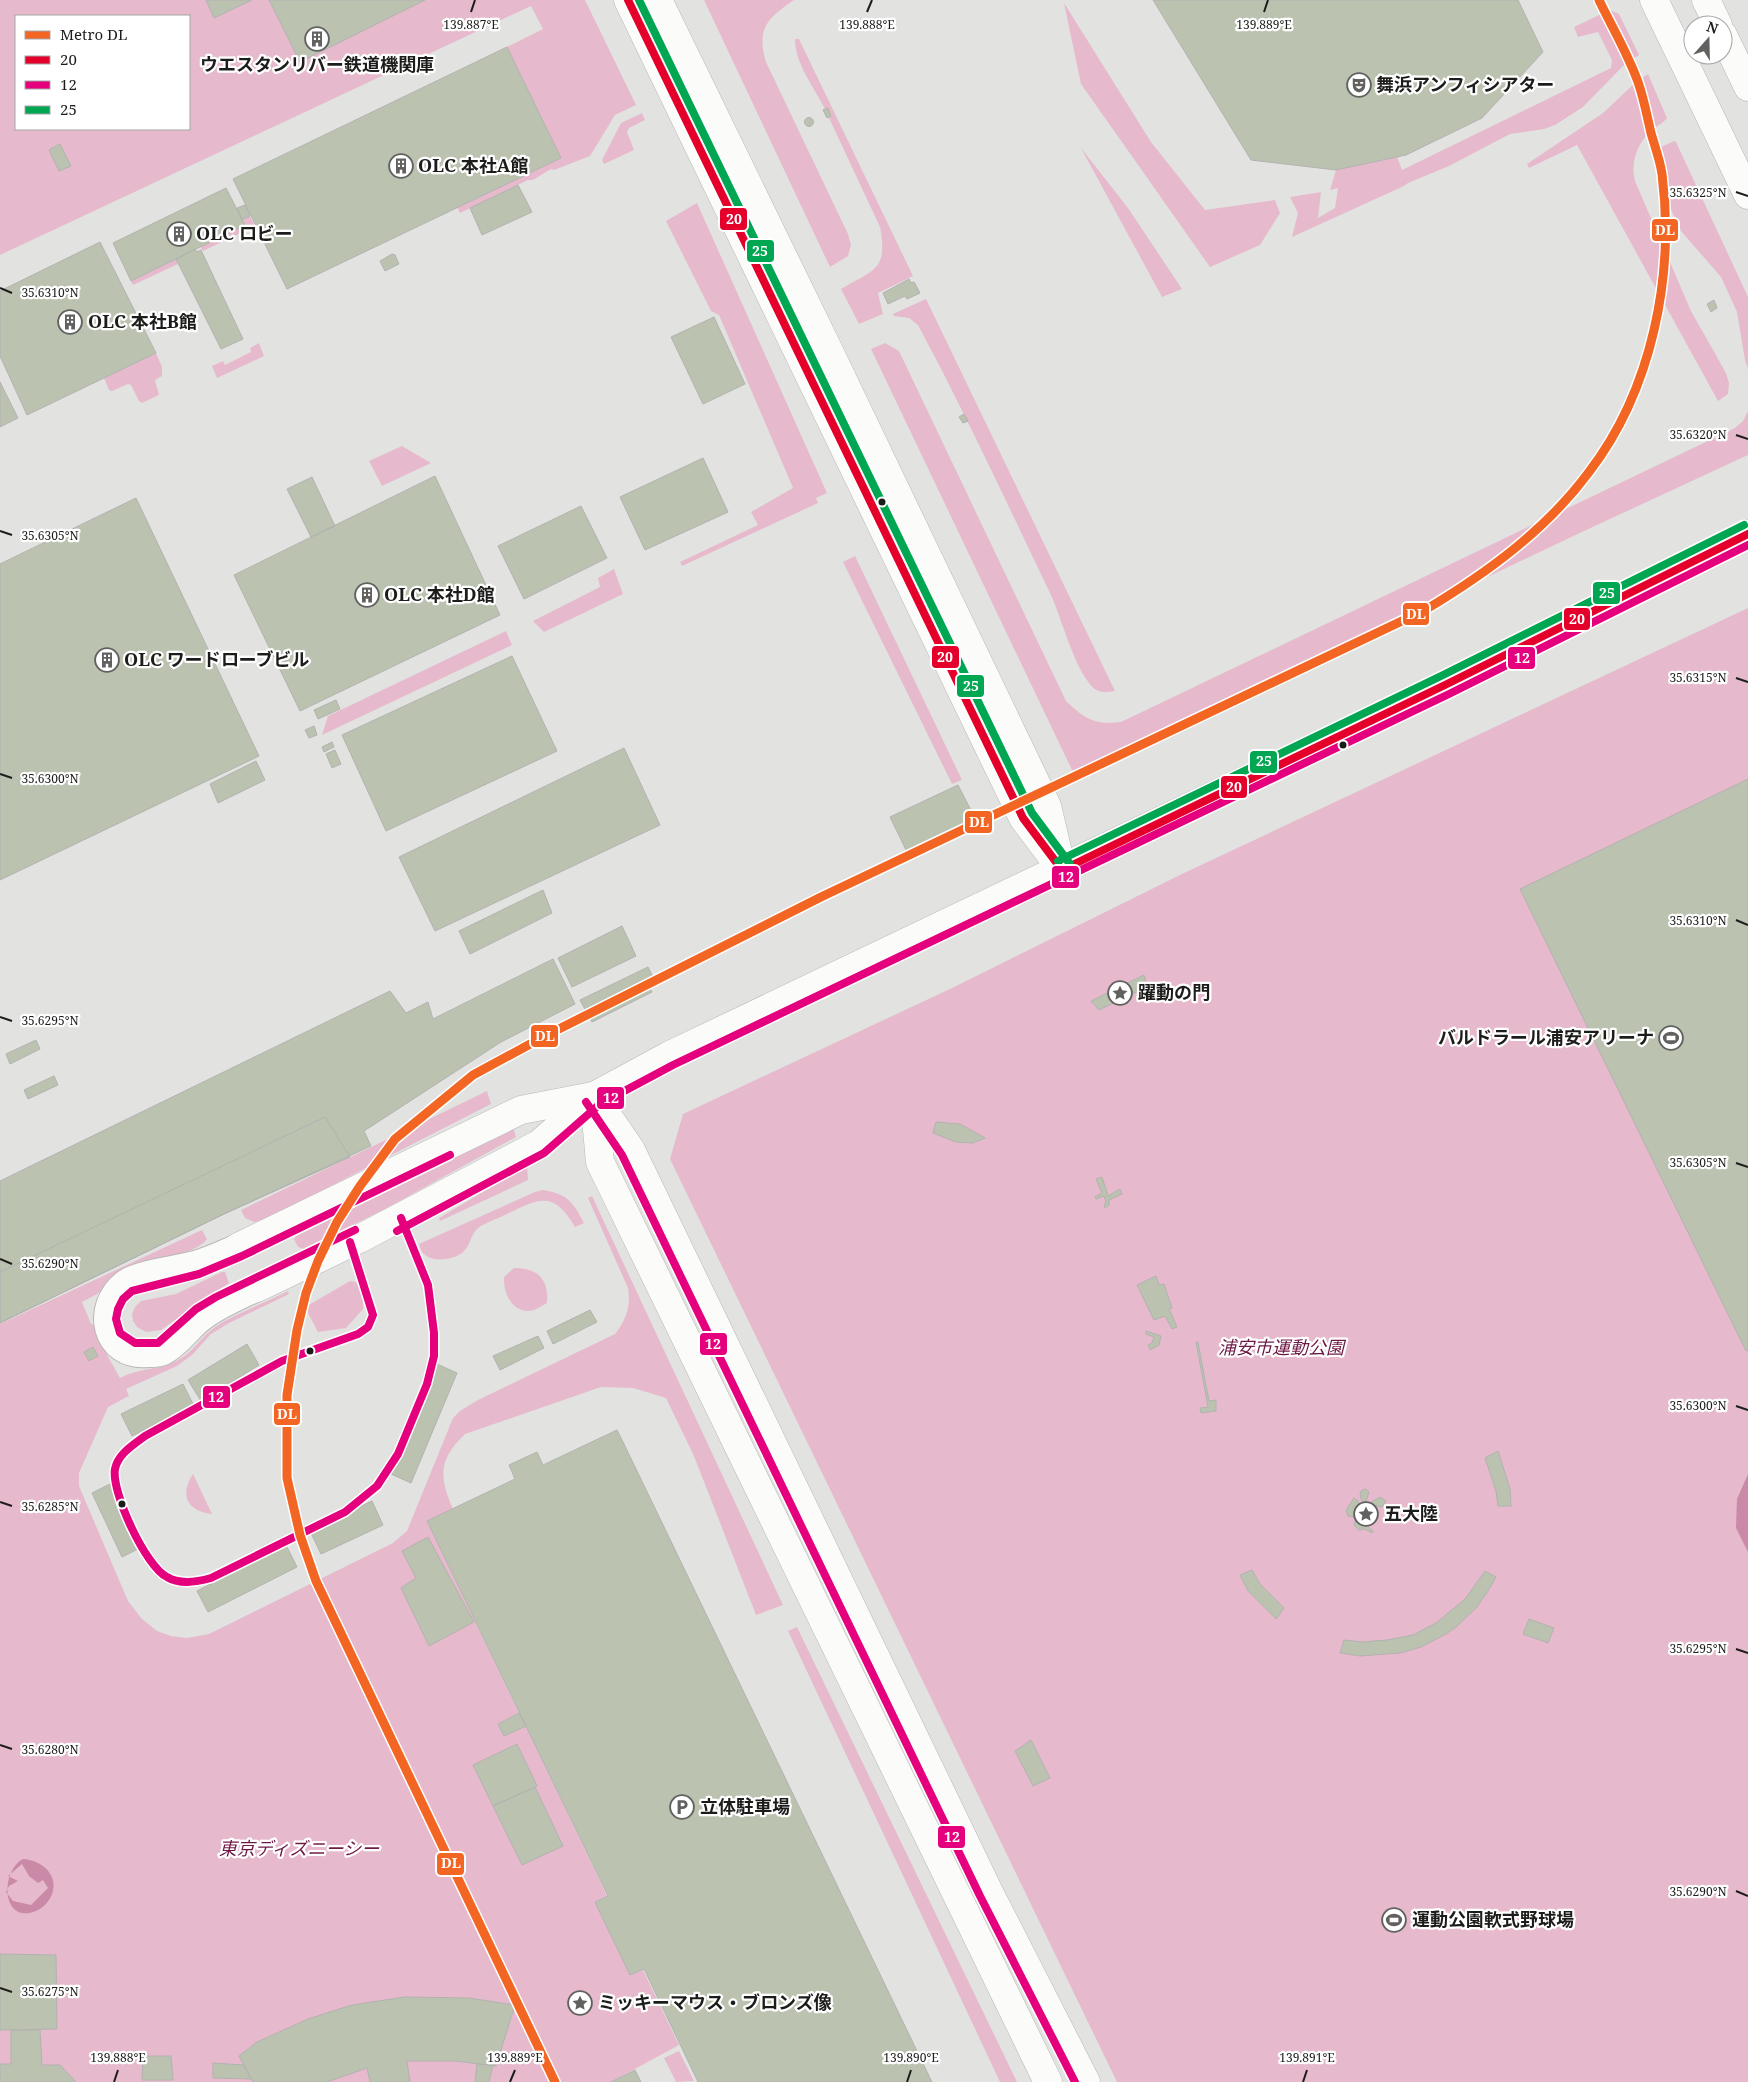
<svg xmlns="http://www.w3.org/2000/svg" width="1748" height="2082" font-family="'Noto Serif','Noto Sans JP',serif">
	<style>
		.green { fill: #e6bacc; fill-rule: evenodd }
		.water { fill: #ca89a7; fill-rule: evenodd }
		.building { fill: #bbc3b0; stroke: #b2b2b0 }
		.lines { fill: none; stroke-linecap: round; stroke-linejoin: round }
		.minor-casing { stroke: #b7b8b6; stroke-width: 28 }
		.tertiary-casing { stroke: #b7b8b6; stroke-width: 29 }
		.minor { stroke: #fbfbfa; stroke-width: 26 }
		.tertiary { stroke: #fbfbfa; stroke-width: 28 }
		.bus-1-casing { stroke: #fff; stroke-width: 11 }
		.bus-2-casing { stroke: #fff; stroke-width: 11 }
		.bus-3-casing { stroke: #fff; stroke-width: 11 }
		.bus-1 { stroke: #e4002b; stroke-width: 8 }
		.bus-2 { stroke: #e5007d; stroke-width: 8 }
		.bus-3 { stroke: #00a651; stroke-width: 8 }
		.metro-1-casing { stroke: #fff; stroke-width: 12 }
		.metro-1 { stroke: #f26522; stroke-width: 9 }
		.ticks { fill: none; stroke: #1c1d1b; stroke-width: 2 }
		.bus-dot { fill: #1c1d1b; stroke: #fff; stroke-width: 2 }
		.labels { text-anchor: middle; stroke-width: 4.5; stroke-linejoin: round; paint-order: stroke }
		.poi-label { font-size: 18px; font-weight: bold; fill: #1c1d1b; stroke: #fff; text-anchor: start }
		.park-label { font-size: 18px; font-style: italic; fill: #6d1845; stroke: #fff }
		.ticks-label { font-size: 12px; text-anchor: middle; fill: #1c1d1b; stroke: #fff; stroke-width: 4.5; stroke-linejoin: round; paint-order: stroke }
		.line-badge { stroke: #fff; stroke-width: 2 }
		.badge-label { font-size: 14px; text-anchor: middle; font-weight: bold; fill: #fff }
	</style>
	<rect width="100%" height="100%" fill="#e2e3e0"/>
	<path class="green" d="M0,0H585L636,105L615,115L590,156L554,170L551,169L533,180H528L460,213L457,207L561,158L507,47L543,29L531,6L0,255ZM16,16H189V129H16Z
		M704,0H794C768,18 756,28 766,62L848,234L851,245L848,256L830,267Z
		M1064,3L1151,142L1205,210L1275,200L1280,213L1260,245L1210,267L1081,84Z
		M1610,10L1619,14L1639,55L1623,66L1583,107L1555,125L1544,129L1510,134L1449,166L1408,183L1404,186L1292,237L1298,213L1290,197L1321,192L1318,218L1335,208L1338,188L1330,190L1336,170L1397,157L1402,170L1611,68L1612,60L1598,32L1578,37L1574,27Z
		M795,39H799L913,276L878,293L883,314L859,324L841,289C875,269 888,270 880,227L829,118L831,116L828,108L825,109C814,87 795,64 795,39Z
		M1648,74L1667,118C1663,123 1659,125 1654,128C1638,141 1630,161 1635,181L1691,311L1726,373L1729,383L1728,394L1718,401L1577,145L1529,168L1527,164L1603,113L1636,82Z
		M642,113L645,120L629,128L627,132L634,150L604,164L602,160L621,123Z
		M1674,141L1676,142L1748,297V369L1745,360L1737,312L1721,277L1681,231L1667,201L1660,150L1661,147Z
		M1081,148L1128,208L1182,289L1162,297Z
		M697,203L827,493L816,498L818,503L682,566L680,562L758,525L751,512L793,488L719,315L711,311L666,221Z
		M250,216L255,226L203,251L200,246Z
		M176,259L178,264L133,285L131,281Z
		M926,299L1115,691C1104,693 1096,693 1089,683C1071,659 1063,621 1050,593C1007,503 965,413 918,325L909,318L894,316L893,314Z
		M259,343L264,356L217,378L212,366L223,361L225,365L251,352L250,348Z
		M885,343L899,351L1066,701C1085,719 1094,725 1121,722L1735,428L1743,421L1748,411V455L1584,531L1078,772L1072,770L871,349Z
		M156,353L162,367V376L155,380L159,395L142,403L139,401L131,385L128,384L112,391L109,390L104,378Z
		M402,446L431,463L382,486L369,461Z
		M855,556L962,780L952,784L843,562Z
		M614,569L623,594L544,632L533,621L600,587L598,578Z
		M1748,608V2082H1117L670,1159L683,1114L952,988L1184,873Z
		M506,631L512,645L322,735L328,716Z
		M487,1091L491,1104L266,1219L254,1222L245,1218L241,1210Z
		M512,1130H514L516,1137L385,1209L304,1249L298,1247L294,1239L296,1236Z
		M527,1166L528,1180L440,1221L439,1218Z
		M543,1190C568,1194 573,1202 584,1223L575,1227C553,1189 538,1199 505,1215C497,1219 484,1223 477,1229C471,1235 470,1246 463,1252C454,1260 433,1263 424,1254C421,1252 420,1247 419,1244L535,1192Z
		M592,1196L783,1605L756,1615L694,1456L666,1398L633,1388L601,1387L465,1434C438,1460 439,1476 453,1509L427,1521L519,1713L498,1724L504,1736L526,1726L607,1896L595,1902L630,1975L643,1970L679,2045L611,2082H0V1324L202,1230L207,1239C194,1257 142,1260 121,1270C113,1274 109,1284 102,1290C97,1295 89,1298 82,1302L91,1324L94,1325L98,1339L120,1378C138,1368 160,1370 178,1360C193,1352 201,1337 215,1327C236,1313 265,1303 288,1291L289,1294L229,1323L211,1334L192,1355L177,1366L126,1389L129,1396L108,1407L79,1473V1486L128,1601L142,1619L157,1631L171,1636L187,1638L209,1634L393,1543L407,1531L453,1418L460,1411L478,1400L615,1334C626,1320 631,1306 628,1288L588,1198Z
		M514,1268C538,1268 549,1279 547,1303C542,1306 534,1311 529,1311C511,1312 503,1291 504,1277Z
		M222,1272H225L229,1283L161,1330L146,1332L137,1327L133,1321L132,1314L135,1307L141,1301L176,1294Z
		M350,1281L356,1282L363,1293V1309L346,1328L318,1332L307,1311L304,1312L307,1306Z
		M193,1474L212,1514C187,1511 179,1496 193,1474Z
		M797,1627L1017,2082H1000L788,1631Z
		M679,2051L694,2081L676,2082L664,2058Z"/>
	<path class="water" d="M1748,1474V1552L1736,1528L1737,1499Z
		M23,1859C41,1860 59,1874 52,1894C49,1902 43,1908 36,1911C1,1925 0,1871 23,1859ZM22,1864L29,1876L38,1883L43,1880L48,1888L31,1905L13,1901L6,1892L9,1886L18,1881L8,1876Z"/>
	<path class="building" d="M206,0H252L214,18Z
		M269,0H425L300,62Z
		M1153,0H1518L1543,52L1482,118L1406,155L1336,170L1251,160Z
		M507,47L561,158L287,289L233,179Z
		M828,108L831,116L827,118L823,110Z
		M804.5 122a4.5 4.5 0 1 1 9 0a4.5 4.5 0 1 1-9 0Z
		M60,144L71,166L59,171L49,150Z
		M518,185L532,212L482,235L470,208Z
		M226,188L245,225L131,281L113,243Z
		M245,205L250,216L242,220L237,208Z
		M100,242L156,353L27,415L0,356V291Z
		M195,249L197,252L201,250L243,339L221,349L176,259Z
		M392,254L395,255L399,264L385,271L380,261Z
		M909,279L911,283L914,282L920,293L907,299L905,296L888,304L883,293Z
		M1714,300L1717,308L1711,312L1707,304Z
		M714,317L745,384L703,404L671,337Z
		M0,382L18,418L0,427Z
		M964,414L968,421L963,423L959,417Z
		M703,458L728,512L645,550L620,497Z
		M435,476L500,615L300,711L234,575Z
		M312,477L335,526L311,537L287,489Z
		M136,498L259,756L0,880V564Z
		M581,506L607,558L524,599L498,546Z
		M512,656L557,751L386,831L342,735Z
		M336,700L340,709L318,719L314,710Z
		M314,726L317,735L309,738L305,730Z
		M332,742L334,747L324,752L322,747Z
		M624,748L660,825L435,931L399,857Z
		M335,750L341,764L332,768L326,754Z
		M256,761L265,780L218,803L210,784Z
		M1748,779V1350L1746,1351L1520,889Z
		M958,785L976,820L908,854L890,817Z
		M543,890L552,913L470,954L459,931Z
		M622,926L636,956L572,987L558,958Z
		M553,959L575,1004L501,1042L364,1131L371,1146L224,1214L0,1323V1181L390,991L406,1013L428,1002L433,1019Z
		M648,967L653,977L645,980L652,992L592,1022L580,1000Z
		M1144,975L1147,987L1099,1010L1091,1001Z
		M36,1040L40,1049L10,1064L6,1054Z
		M54,1076L58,1085L28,1099L24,1090Z
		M325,1117L350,1157L224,1214L0,1323V1272Z
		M936,1122L960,1124L985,1138L973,1143L956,1142L933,1133Z
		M1102,1177L1108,1196L1120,1189L1122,1194L1109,1200V1205L1105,1208L1104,1205L1106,1202L1104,1196L1096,1199L1095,1197L1102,1193L1096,1179Z
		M1156,1276L1159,1285L1164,1284L1172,1308L1169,1309L1177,1327L1172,1329L1165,1316L1154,1320L1137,1285Z
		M590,1310L597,1322L553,1344L547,1331Z
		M1146,1331L1161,1336L1159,1345L1150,1350L1148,1345L1152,1343L1154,1337L1146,1334Z
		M538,1336L544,1348L500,1370L493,1356Z
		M1196,1342H1198L1209,1401L1216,1400V1411L1201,1413L1200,1408L1208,1407Z
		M247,1344L259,1365L201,1401L188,1380Z
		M93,1347L98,1356L89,1361L84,1352Z
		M437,1364L457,1373L411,1483L391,1474Z
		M183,1384L194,1406L132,1436L121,1414Z
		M617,1430L623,1442L932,2082H698L644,1969L630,1975L603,1919L595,1902L608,1896L427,1521L515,1479L509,1465L537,1452L543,1465Z
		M1498,1451L1510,1489L1511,1506H1498L1496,1491L1485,1458Z
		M114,1482L144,1546L122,1557L92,1493Z
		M1366,1489L1369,1492L1368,1495L1366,1502H1363L1361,1499L1360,1493L1362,1490Z
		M1380,1497L1386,1501L1382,1507L1376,1506L1371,1502Z
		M1354,1498L1358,1501L1360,1509L1354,1517L1348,1516L1346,1510Z
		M372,1501L383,1525L321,1554L310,1531Z
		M1374,1511L1377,1513V1517L1372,1521L1370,1518L1371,1512Z
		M1361,1520L1373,1531L1372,1533L1365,1529L1359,1530L1354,1525L1355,1521Z
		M428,1537L474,1622L429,1646L401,1588L416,1578L402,1551Z
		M286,1545L297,1567L208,1612L197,1591Z
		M1252,1570L1260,1584L1284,1608L1276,1619L1248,1591L1240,1575Z
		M1485,1571L1496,1577L1488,1591L1477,1607L1456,1627L1446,1634L1421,1647L1400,1653L1360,1656L1340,1653L1344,1640L1362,1642L1387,1640L1413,1635L1436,1623L1465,1599Z
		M1529,1619L1554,1628L1548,1643L1523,1634Z
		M519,1713L526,1726L504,1736L498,1724Z
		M1031,1740L1050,1778L1033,1786L1015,1751Z
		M517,1744L537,1786L493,1806L473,1765Z
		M535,1787L563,1846L522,1865L493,1806Z
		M0,1954L56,1955L57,2029L0,2030Z
		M405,1997L469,1998L515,2005L496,2066L455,2061H407L410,2082H370L367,2068L327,2082H253L239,2056L257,2042L308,2019L352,2005Z
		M11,2030H40L42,2065H60L76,2082H0V2064H11Z
		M143,2056H171L173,2080H142Z
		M213,2063L244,2065L251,2079L213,2078Z
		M477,2064L493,2065L489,2082H475Z
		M635,2070L641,2082H611Z"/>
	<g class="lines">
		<g class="minor-casing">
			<path id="minor" d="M238,1247C224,1253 210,1260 195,1264C178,1269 139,1273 125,1283C94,1307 104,1358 148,1354C152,1354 159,1354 163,1352C179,1344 189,1327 203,1317C219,1305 239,1297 257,1288"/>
		</g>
		<g class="tertiary-casing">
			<path id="tertiary" d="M628,0L1023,818L1062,870
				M658,0L829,351L1047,806L1060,861
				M1654,0L1748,195
				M1706,0L1718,25
				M1723,35L1748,87
				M594,1096L631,1150L989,1892L1086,2082
				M594,1097L600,1162L1048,2082
				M238,1247L521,1110L593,1096
				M257,1288L359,1239L539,1144L594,1096L668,1056L1445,685L1748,534"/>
		</g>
		<use href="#minor" class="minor"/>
		<use href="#tertiary" class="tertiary"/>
		<g class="bus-1-casing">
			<path id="bus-1" d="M628,0L1023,818L1062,870
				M1062,870L1445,685L1748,534"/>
		</g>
		<g class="bus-2-casing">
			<path id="bus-2" d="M586,1102L622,1155L980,1896L1075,2082
				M355,1230L216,1297L196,1309L158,1343H135L120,1333L116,1319L118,1309L123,1299L132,1291L199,1274L242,1256L450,1155
				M397,1231L544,1153L600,1104L673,1065L1449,694L1748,545
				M350,1242L373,1315L368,1327L358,1334L282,1361L145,1436C133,1445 118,1454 115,1469C111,1492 146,1567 167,1577C180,1585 197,1582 211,1578L345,1512L377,1486L398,1454L427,1384L434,1356V1333L428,1285L401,1218"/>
		</g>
		<g class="bus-3-casing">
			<path id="bus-3" d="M639,0L1032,813L1070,864
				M1058,861L1441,676L1744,525"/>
		</g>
		<use href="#bus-1" class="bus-1"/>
		<use href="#bus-2" class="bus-2"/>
		<use href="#bus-3" class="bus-3"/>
		<g class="metro-1-casing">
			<path id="metro-1" d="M555,2082L316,1581L300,1535L287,1478V1395L297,1330L306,1293L318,1261L337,1222L360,1186L395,1139L473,1075L545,1036L821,897L1425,610C1487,573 1546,530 1589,472C1652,390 1675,275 1662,174C1660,160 1655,147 1651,133C1647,116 1644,99 1638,82C1628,54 1612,27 1599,0"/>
		</g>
		<use href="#metro-1" class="metro-1"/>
	</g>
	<path class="ticks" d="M471,12L475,0M867,12L872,0M1264,12L1268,0M1736,192L1748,196M0,288L12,293M1736,435L1748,439M0,531L12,535M1736,678L1748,682M0,774L12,778M1736,920L1748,925M0,1017L12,1021M1736,1163L1748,1167M0,1259L12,1264M1736,1406L1748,1410M0,1502L12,1506M1736,1649L1748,1653M0,1745L12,1749M1736,1891L1748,1896M0,1988L12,1992M114,2082L118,2070M510,2082L515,2070M907,2082L911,2070M1303,2082L1307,2070"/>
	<defs>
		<g id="building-ring" transform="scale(1.25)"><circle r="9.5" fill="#fff" stroke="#616260" stroke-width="1.5"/><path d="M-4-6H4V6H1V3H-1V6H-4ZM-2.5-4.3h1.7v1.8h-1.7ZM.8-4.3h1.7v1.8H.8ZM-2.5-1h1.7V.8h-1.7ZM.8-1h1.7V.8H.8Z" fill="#616260"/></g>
		<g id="theatre-ring" transform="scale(1.25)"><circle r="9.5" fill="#fff" stroke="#616260" stroke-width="1.5"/><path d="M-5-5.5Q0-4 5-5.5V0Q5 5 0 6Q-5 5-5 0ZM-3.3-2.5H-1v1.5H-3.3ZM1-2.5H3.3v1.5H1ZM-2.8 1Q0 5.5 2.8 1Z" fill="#616260"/></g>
		<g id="sight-ring" transform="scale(1.25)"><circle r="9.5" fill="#fff" stroke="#616260" stroke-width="1.5"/><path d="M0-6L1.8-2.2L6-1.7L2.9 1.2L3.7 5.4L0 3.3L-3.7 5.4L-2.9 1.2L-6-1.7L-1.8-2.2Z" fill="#616260"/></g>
		<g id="stadium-ring" transform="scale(1.25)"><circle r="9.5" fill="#fff" stroke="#616260" stroke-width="1.5"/><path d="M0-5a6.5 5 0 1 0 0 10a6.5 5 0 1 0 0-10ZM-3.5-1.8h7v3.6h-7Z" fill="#616260"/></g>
		<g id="parking-ring" transform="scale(1.25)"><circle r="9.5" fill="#fff" stroke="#616260" stroke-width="1.5"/><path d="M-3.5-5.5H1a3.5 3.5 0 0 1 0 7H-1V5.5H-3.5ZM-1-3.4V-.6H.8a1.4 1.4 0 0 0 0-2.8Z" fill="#616260"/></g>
	</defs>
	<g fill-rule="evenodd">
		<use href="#building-ring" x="317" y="39"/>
		<use href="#theatre-ring" x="1359" y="85"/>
		<use href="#building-ring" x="401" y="166"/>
		<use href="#building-ring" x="179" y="234"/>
		<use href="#building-ring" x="70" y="322"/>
		<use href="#building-ring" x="367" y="595"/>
		<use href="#building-ring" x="107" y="660"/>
		<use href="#sight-ring" x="1120" y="993"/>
		<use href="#stadium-ring" x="1671" y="1038"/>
		<use href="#sight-ring" x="1366" y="1514"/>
		<use href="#parking-ring" x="682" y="1807"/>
		<use href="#stadium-ring" x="1394" y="1920"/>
		<use href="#sight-ring" x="580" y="2003"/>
	</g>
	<g class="bus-dot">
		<circle cx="882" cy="502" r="4.5"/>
		<circle cx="1343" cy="745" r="4.5"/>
		<circle cx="310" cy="1351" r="4.5"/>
		<circle cx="122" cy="1504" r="4.5"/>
	</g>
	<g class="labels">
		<g class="poi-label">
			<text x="317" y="71" text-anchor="middle">ウエスタンリバー鉄道機関庫</text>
			<text x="1376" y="91">舞浜アンフィシアター</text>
			<text x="418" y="172">OLC 本社A館</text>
			<text x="196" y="240">OLC ロビー</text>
			<text x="88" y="328">OLC 本社B館</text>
			<text x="384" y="601">OLC 本社D館</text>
			<text x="124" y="666">OLC ワードローブビル</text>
			<text x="1138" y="999">躍動の門</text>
			<text x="1654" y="1044" text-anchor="end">バルドラール浦安アリーナ</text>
			<text x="1384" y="1520">五大陸</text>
			<text x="700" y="1813">立体駐車場</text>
			<text x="1412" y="1926">運動公園軟式野球場</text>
			<text x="598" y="2009">ミッキーマウス・ブロンズ像</text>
		</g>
		<g class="park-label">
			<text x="1281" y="1354">浦安市運動公園</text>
			<text x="299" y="1855">東京ディズニーシー</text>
		</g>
	</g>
	<g class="ticks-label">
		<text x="867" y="29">139.888°E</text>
		<text x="1264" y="29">139.889°E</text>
		<text x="471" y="29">139.887°E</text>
		<text x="1698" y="197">35.6325°N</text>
		<text x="50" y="297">35.6310°N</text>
		<text x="1698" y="439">35.6320°N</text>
		<text x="50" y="540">35.6305°N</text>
		<text x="1698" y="682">35.6315°N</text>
		<text x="50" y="783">35.6300°N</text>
		<text x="1698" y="925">35.6310°N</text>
		<text x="50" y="1025">35.6295°N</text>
		<text x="1698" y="1167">35.6305°N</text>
		<text x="50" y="1268">35.6290°N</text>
		<text x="1698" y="1410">35.6300°N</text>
		<text x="50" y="1511">35.6285°N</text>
		<text x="1698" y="1653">35.6295°N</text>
		<text x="50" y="1754">35.6280°N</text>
		<text x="1698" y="1896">35.6290°N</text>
		<text x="50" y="1996">35.6275°N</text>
		<text x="118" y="2062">139.888°E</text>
		<text x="515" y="2062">139.889°E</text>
		<text x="911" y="2062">139.890°E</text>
		<text x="1307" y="2062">139.891°E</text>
	</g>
	<g class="line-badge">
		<rect x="719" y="207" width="29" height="24" rx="5" fill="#e4002b"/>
		<rect x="1651" y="218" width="28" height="24" rx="5" fill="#f26522"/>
		<rect x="746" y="239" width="29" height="24" rx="5" fill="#00a651"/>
		<rect x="1592" y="581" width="29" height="24" rx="5" fill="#00a651"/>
		<rect x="1402" y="602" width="28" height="24" rx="5" fill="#f26522"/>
		<rect x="1563" y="607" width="28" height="24" rx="5" fill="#e4002b"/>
		<rect x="931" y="645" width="29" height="24" rx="5" fill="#e4002b"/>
		<rect x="1507" y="646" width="29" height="24" rx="5" fill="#e5007d"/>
		<rect x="956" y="674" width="29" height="24" rx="5" fill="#00a651"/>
		<rect x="1249" y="750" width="29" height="24" rx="5" fill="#00a651"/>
		<rect x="1220" y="775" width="28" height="24" rx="5" fill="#e4002b"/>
		<rect x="964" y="810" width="29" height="24" rx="5" fill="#f26522"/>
		<rect x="1051" y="865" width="29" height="24" rx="5" fill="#e5007d"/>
		<rect x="530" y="1024" width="29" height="24" rx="5" fill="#f26522"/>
		<rect x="596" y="1086" width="29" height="24" rx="5" fill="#e5007d"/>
		<rect x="699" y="1332" width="29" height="24" rx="5" fill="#e5007d"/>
		<rect x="202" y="1385" width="29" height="24" rx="5" fill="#e5007d"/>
		<rect x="273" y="1402" width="28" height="24" rx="5" fill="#f26522"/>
		<rect x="937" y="1825" width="29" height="24" rx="5" fill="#e5007d"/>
		<rect x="436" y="1852" width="29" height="24" rx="5" fill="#f26522"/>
	</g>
	<g class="badge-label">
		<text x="734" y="224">20</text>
		<text x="1665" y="235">DL</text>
		<text x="760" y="256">25</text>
		<text x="1607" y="598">25</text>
		<text x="1416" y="619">DL</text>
		<text x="1577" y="624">20</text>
		<text x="945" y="662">20</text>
		<text x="1522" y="663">12</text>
		<text x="971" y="691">25</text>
		<text x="1264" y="766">25</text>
		<text x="1234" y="792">20</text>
		<text x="979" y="827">DL</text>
		<text x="1066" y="882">12</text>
		<text x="545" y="1041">DL</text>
		<text x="611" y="1103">12</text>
		<text x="713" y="1349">12</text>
		<text x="216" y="1402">12</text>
		<text x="287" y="1419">DL</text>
		<text x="952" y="1842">12</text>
		<text x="451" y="1868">DL</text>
	</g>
	<rect x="15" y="15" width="175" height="115" fill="#ffffff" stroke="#a4a5a4"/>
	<rect x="25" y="31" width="25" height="8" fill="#f26522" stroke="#a4a5a4"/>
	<text x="60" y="40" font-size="15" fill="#1c1d1b">Metro DL</text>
	<rect x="25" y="56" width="25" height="8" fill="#e4002b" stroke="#a4a5a4"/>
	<text x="60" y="65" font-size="15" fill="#1c1d1b">20</text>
	<rect x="25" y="81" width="25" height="8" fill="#e5007d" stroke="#a4a5a4"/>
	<text x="60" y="90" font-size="15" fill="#1c1d1b">12</text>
	<rect x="25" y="106" width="25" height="8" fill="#00a651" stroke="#a4a5a4"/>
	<text x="60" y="115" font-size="15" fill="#1c1d1b">25</text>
	<g transform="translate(1708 40) rotate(20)"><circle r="24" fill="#ffffff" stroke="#a4a5a4"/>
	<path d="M0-4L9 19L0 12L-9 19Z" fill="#616260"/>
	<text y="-8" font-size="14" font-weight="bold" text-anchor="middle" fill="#1c1d1b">N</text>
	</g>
</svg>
